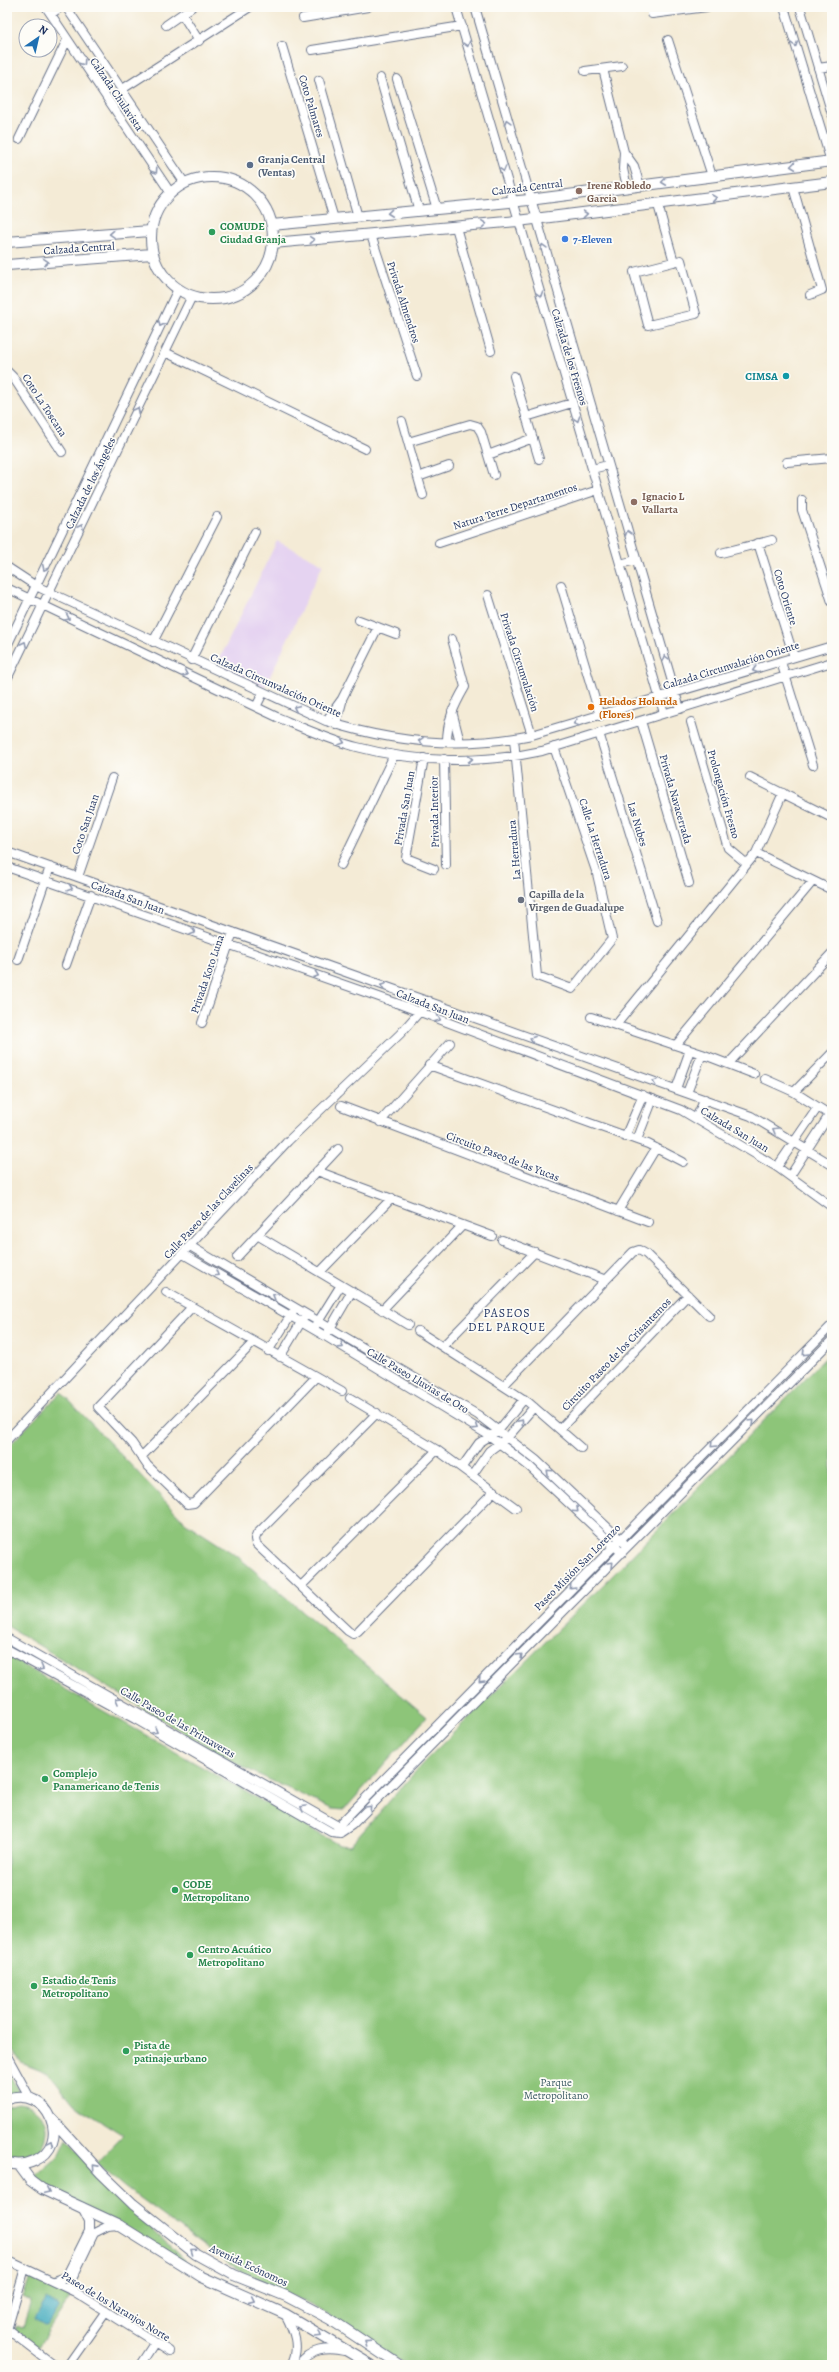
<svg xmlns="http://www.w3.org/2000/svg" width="839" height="2372" font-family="Alegreya,serif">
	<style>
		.built { fill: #e5d3f1 }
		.green { fill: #8dc579; stroke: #547a6c }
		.water { fill: #3da9bc; stroke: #2c6c8d }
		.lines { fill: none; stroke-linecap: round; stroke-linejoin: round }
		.minor-casing { stroke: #677188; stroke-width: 10 }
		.tertiary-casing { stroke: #677188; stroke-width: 12 }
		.minor { stroke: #fff; stroke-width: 8 }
		.tertiary { stroke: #fff; stroke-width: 10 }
		.oneway { stroke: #8d97ae }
		.service-dot { fill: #5c6f8a; stroke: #fdfcf7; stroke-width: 1.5 }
		.education-dot { fill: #8d6e63; stroke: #fdfcf7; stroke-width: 1.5 }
		.leisure-dot { fill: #2e9e5b; stroke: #fdfcf7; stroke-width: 1.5 }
		.shop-dot { fill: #3f7fe0; stroke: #fdfcf7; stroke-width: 1.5 }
		.culture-dot { fill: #0f9aa8; stroke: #fdfcf7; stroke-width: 1.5 }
		.food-dot { fill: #e8710a; stroke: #fdfcf7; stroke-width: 1.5 }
		.worship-dot { fill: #6b7280; stroke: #fdfcf7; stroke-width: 1.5 }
		.labels { text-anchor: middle; stroke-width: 3.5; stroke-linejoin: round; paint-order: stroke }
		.street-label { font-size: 11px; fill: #1b2f5e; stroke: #fdfcf7 }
		.service-label { font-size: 11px; font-weight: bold; fill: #4e5e75; stroke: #fdfcf7; text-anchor: start }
		.education-label { font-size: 11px; font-weight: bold; fill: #785e54; stroke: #fdfcf7; text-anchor: start }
		.leisure-label { font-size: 11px; font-weight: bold; fill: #27864d; stroke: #fdfcf7; text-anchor: start }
		.shop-label { font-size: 11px; font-weight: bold; fill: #366cbe; stroke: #fdfcf7; text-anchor: start }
		.culture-label { font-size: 11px; font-weight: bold; fill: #0d838f; stroke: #fdfcf7; text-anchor: end }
		.food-label { font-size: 11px; font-weight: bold; fill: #c56008; stroke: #fdfcf7; text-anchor: start }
		.worship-label { font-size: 11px; font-weight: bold; fill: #5b616d; stroke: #fdfcf7; text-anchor: start }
		.park-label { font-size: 11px; fill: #3d5c66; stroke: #fdfcf7 }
		.neighbourhood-label { font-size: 12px; letter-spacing: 1px; fill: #1b2f5e; stroke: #fdfcf7 }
	</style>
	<rect width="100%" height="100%" fill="#fdfcf7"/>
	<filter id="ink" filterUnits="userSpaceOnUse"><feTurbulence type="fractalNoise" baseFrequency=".025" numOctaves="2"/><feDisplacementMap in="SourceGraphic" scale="8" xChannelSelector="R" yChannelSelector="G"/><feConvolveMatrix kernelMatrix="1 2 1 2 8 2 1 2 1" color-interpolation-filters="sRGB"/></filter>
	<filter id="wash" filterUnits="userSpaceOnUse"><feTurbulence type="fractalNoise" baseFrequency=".012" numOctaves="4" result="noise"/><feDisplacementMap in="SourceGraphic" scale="16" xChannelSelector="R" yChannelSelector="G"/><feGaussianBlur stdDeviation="0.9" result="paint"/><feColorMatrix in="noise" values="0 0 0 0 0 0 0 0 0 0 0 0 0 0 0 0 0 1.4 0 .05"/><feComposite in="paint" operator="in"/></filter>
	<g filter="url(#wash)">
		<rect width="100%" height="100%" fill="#f4ebd6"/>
		<path class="built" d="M277,541L323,564L265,687L217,664Z"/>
		<path class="green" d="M832,1351V2365H407L314,2307L229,2264L124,2187L96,2163L123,2135L74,2104L49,2073L21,2062L7,2044V1656L339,1845L350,1846L423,1763L613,1575Z
			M61,1392L186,1523L237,1556L427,1717L344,1810L332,1809L253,1772L202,1744L7,1626V1448Z
			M7,2070L21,2095H7Z
			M18,2103C66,2108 49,2172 7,2156V2106Z
			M67,2139L120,2198L185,2261L183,2263L34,2178L59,2156Z
			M30,2278L70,2297L38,2347L15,2331L17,2325L23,2327L31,2301L23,2297Z"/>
		<path class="water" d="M47,2298L59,2306L47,2326L35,2319Z"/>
	</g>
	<g filter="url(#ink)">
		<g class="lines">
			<g class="minor-casing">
				<path id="minor" d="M46,7L170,192
					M66,7L184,182
					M456,7L664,713
					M475,7L680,709
					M784,7L832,165
					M800,7L832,114
					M51,14L61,7
					M182,14L199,41
					M652,14L707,7
					M303,18L368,7
					M166,25L192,7
					M668,40L712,176
					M282,46L334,219
					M312,50L462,26
					M818,68L832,66
					M603,69L624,152L623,169L627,187
					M585,71L622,66
					M380,78L419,211
					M397,79L437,209
					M319,80L358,217
					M121,90L250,7
					M19,139L67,40
					M624,152L634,166L640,186
					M793,187L822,290L810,295
					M658,205L674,262
					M456,227L491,351
					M371,235L417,376
					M681,260L696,314L648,325L634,272Z
					M165,352L365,449
					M7,371L13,377L62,452
					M514,376L539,459
					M526,417L572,403
					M402,421L423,495
					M408,442L470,424L477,426L481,432L494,475
					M488,455L533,438
					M787,462L832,458
					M592,469L608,465
					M418,477L449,466
					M802,500V510L832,602
					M439,543L598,490
					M758,543L794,657
					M721,553L772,540
					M620,564L636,560
					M7,567L36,586L326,721C393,743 462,749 532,735L832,646
					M561,585L600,716
					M7,588L277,717C303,728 329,740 357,747C416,763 482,764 542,751L832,662
					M488,595L532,735
					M359,620L396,634
					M153,642L217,517
					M7,646L178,289
					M191,660L255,532
					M781,662L813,765
					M7,679L192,296
					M256,707L263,693
					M452,711L460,742
					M326,721L342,699L378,627
					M641,721L689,883
					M691,722L728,848L747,864
					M336,725L342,702
					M599,733L657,921
					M514,739L537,976L572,989L612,939L597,874L554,747
					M447,742C447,721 454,706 465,687L452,639
					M424,758L406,858L434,869
					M444,759L446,865
					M750,777L832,818
					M7,852L751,1116L832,1165
					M756,853L832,890
					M341,865L394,755
					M7,867L399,1004L681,1110L777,1167L832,1207
					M78,877L112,778
					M18,960L50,867
					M66,965L91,895
					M591,1017L702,1054L754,1074
					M202,1023L233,932
					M616,1025L756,853L783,793
					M676,1045L813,881
					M728,1064L832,953
					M429,1065L648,1144L683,1162
					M765,1079L794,1092L832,1116
					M676,1089L690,1050
					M794,1092L832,1053
					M687,1093L702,1054
					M341,1106L648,1222
					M696,1118L705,1099
					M380,1122L450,1043
					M625,1137L643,1095
					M637,1140L653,1099
					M777,1167L818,1107
					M317,1171L492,1236
					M790,1176L830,1114
					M618,1211L656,1148
					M257,1235L408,1325
					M502,1240L606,1280
					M190,1246L478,1415L536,1460L623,1542
					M183,1254L325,1336L490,1436L530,1467L622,1553
					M237,1257L338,1149
					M320,1272L392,1198
					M166,1292L342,1391
					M192,1307L98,1407L132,1443L147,1465L187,1504L194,1503L316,1377
					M382,1310L462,1226
					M316,1325L341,1285
					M418,1331L528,1402L581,1448
					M328,1332L352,1291
					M443,1346L535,1252
					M268,1351L293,1312
					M280,1357L303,1319
					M504,1385L633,1252L639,1250L646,1254L709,1316
					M350,1398L437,1450L516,1508
					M377,1413L257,1534L255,1539L256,1544L348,1631L353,1634L358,1631L494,1491
					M560,1429L688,1295
					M7,1440L288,1141L400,1034L429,1001
					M142,1456L253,1343
					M462,1467L479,1443L499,1430L524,1399
					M473,1474L489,1451L508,1437L534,1407
					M301,1586L437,1450
					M7,1638L338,1826
					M7,1649L135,1719L331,1832L340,1833
					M338,1826L832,1325
					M340,1833L352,1825L832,1340
					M7,2056L30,2098
					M7,2260L75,2292L169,2351
					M54,2281L66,2277L89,2231V2221L82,2207
					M75,2292L71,2285L72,2279L94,2233L108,2226L120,2225
					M285,2314C294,2331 301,2347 291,2365
					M7,2329L54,2365
					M7,2330L25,2268
					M68,2365L106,2311
					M140,2365L155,2342
					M299,2365C308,2349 328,2347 344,2351"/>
			</g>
			<g class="tertiary-casing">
				<path id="tertiary" d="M151 238a61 61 0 1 1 122 0a61 61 0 1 1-122 0Z
					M272,225L529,200L832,161
					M7,242L150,231
					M273,243L518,221L832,182
					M7,265L152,254
					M7,2099C49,2085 73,2144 34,2161C25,2165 16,2166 7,2162
					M51,2118L101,2173L133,2204L196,2254L234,2275L286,2296L330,2319L399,2365
					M19,2165L30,2180L42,2189L117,2224L202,2277L285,2314L371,2365"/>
			</g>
			<use href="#minor" class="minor"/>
			<use href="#tertiary" class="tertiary"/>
		</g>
		<defs><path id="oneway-chevron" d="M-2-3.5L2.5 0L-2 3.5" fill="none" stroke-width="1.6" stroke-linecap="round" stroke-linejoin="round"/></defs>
		<g class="oneway">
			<use href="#oneway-chevron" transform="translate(467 44) rotate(74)"/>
			<use href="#oneway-chevron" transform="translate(795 44) rotate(73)"/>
			<use href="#oneway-chevron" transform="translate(83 63) rotate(56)"/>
			<use href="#oneway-chevron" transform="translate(507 122) rotate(-106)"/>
			<use href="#oneway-chevron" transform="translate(793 166) rotate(173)"/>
			<use href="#oneway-chevron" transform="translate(503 169) rotate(74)"/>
			<use href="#oneway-chevron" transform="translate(155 171) rotate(56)"/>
			<use href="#oneway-chevron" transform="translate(664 182) rotate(173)"/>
			<use href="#oneway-chevron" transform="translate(714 198) rotate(-8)"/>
			<use href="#oneway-chevron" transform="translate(390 213) rotate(174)"/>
			<use href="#oneway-chevron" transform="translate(585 214) rotate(-6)"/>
			<use href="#oneway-chevron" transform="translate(484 224) rotate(-5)"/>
			<use href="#oneway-chevron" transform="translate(112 234) rotate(176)"/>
			<use href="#oneway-chevron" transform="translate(312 240) rotate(-5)"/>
			<use href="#oneway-chevron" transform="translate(543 247) rotate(-106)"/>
			<use href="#oneway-chevron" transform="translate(46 262) rotate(-4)"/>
			<use href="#oneway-chevron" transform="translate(540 294) rotate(73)"/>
			<use href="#oneway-chevron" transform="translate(161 324) rotate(115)"/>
			<use href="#oneway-chevron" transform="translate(137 410) rotate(-64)"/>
			<use href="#oneway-chevron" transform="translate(577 419) rotate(73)"/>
			<use href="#oneway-chevron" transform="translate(81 527) rotate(-64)"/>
			<use href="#oneway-chevron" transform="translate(628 533) rotate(-106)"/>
			<use href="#oneway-chevron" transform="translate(45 568) rotate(116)"/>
			<use href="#oneway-chevron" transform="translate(67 618) rotate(25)"/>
			<use href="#oneway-chevron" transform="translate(24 644) rotate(-64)"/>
			<use href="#oneway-chevron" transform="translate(665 658) rotate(-106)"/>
			<use href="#oneway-chevron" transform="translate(755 670) rotate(163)"/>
			<use href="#oneway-chevron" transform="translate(185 674) rotate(25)"/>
			<use href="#oneway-chevron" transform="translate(296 708) rotate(-155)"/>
			<use href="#oneway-chevron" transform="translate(576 723) rotate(164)"/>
			<use href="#oneway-chevron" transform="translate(421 741) rotate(-177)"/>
			<use href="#oneway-chevron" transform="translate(342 742) rotate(18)"/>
			<use href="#oneway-chevron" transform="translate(470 759)"/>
			<use href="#oneway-chevron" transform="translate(70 888) rotate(19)"/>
			<use href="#oneway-chevron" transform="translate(193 932) rotate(19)"/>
			<use href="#oneway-chevron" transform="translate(316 975) rotate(19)"/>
			<use href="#oneway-chevron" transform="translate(383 986) rotate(-160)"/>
			<use href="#oneway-chevron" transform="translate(438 1019) rotate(21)"/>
			<use href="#oneway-chevron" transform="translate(532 1039) rotate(-160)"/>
			<use href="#oneway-chevron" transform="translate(655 1082) rotate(-161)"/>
			<use href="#oneway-chevron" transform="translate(775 1130) rotate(-150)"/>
			<use href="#oneway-chevron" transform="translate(216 1274) rotate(30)"/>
			<use href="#oneway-chevron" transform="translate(275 1296) rotate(-150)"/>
			<use href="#oneway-chevron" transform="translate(341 1346) rotate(33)"/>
			<use href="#oneway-chevron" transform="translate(805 1353) rotate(134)"/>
			<use href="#oneway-chevron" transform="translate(521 1422) rotate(-49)"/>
			<use href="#oneway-chevron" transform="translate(752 1422) rotate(-45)"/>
			<use href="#oneway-chevron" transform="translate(476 1427) rotate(32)"/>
			<use href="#oneway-chevron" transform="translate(713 1445) rotate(135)"/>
			<use href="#oneway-chevron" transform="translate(549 1472) rotate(-137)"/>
			<use href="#oneway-chevron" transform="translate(576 1510) rotate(43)"/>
			<use href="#oneway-chevron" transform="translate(611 1564) rotate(-45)"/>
			<use href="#oneway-chevron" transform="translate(572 1587) rotate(134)"/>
			<use href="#oneway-chevron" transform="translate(520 1656) rotate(-45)"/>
			<use href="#oneway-chevron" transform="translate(41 1668) rotate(29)"/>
			<use href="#oneway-chevron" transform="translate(481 1680) rotate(134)"/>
			<use href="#oneway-chevron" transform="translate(118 1700) rotate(-151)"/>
			<use href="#oneway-chevron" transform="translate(155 1731) rotate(30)"/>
			<use href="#oneway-chevron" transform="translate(303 1808) rotate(-150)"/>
			<use href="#oneway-chevron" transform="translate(369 1808) rotate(-46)"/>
			<use href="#oneway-chevron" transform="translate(50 2143) rotate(-66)"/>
			<use href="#oneway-chevron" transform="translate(95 2167) rotate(-132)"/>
			<use href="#oneway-chevron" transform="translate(47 2191) rotate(25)"/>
			<use href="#oneway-chevron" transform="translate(193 2251) rotate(-145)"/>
			<use href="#oneway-chevron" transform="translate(252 2300) rotate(24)"/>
			<use href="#oneway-chevron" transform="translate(319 2334) rotate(30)"/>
			<use href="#oneway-chevron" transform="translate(367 2343) rotate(-146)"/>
		</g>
	</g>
	<circle class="service-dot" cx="250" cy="165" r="4"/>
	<g class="education-dot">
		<circle cx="579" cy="191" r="4"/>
		<circle cx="634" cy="502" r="4"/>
	</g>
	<g class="leisure-dot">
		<circle cx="212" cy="232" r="4"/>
		<circle cx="45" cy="1779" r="4"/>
		<circle cx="175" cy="1890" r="4"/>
		<circle cx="190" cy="1955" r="4"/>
		<circle cx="34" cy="1986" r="4"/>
		<circle cx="126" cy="2051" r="4"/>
	</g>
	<circle class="shop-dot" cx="565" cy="239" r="4"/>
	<circle class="culture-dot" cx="786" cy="376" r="4"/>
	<circle class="food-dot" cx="591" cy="707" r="4"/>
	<circle class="worship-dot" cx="521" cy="900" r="4"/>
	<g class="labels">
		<g class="street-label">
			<text transform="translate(117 94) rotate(56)" y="4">Calzada Chulavista</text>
			<text transform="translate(312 106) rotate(73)" y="4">Coto Palmares</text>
			<text transform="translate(527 187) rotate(-7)" y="4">Calzada Central</text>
			<text transform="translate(79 248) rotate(-4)" y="4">Calzada Central</text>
			<text transform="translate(404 302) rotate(72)" y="4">Privada Almendros</text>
			<text transform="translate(570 357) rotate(73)" y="4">Calzada de los Fresnos</text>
			<text transform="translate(45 405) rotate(57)" y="4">Coto La Toscana</text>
			<text transform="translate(90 483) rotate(-64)" y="4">Calzada de los Ángeles</text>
			<text transform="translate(515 506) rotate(-18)" y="4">Natura Terre Departamentos</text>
			<text transform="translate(786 597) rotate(73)" y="4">Coto Oriente</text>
			<text transform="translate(520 662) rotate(72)" y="4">Privada Circunvalación</text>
			<text transform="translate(731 665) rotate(-17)" y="4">Calzada Circunvalación Oriente</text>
			<text transform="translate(276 685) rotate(24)" y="4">Calzada Circunvalación Oriente</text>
			<text transform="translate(724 794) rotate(74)" y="4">Prolongación Fresno</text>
			<text transform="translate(676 799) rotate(74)" y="4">Privada Navacerrada</text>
			<text transform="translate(404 808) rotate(-80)" y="4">Privada San Juan</text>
			<text transform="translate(434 812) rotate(-91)" y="4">Privada Interior</text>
			<text transform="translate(85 824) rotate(-71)" y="4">Coto San Juan</text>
			<text transform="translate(638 824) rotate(73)" y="4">Las Nubes</text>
			<text transform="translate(596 839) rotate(72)" y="4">Calle La Herradura</text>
			<text transform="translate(514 850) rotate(-95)" y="4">La Herradura</text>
			<text transform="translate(128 897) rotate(20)" y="4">Calzada San Juan</text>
			<text transform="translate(207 974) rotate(-71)" y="4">Privada Koto Luna</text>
			<text transform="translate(433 1006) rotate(21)" y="4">Calzada San Juan</text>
			<text transform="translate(735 1129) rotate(31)" y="4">Calzada San Juan</text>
			<text transform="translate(503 1156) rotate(21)" y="4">Circuito Paseo de las Yucas</text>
			<text transform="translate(208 1211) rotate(-47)" y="4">Calle Paseo de las Clavelinas</text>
			<text transform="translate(616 1354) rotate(-46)" y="4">Circuito Paseo de los Crisantemos</text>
			<text transform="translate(418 1380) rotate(31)" y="4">Calle Paseo Lluvias de Oro</text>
			<text transform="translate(577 1567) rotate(-45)" y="4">Paseo Misión San Lorenzo</text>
			<text transform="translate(178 1722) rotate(30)" y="4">Calle Paseo de las Primaveras</text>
			<text transform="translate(249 2265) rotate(25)" y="4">Avenida Ecónomos</text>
			<text transform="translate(116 2306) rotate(31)" y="4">Paseo de los Naranjos Norte</text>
		</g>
		<g class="service-label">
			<text x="258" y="163">Granja Central<tspan x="258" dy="13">(Ventas)</tspan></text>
		</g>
		<g class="education-label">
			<text x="587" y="189">Irene Robledo<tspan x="587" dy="13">Garcia</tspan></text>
			<text x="642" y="500">Ignacio L<tspan x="642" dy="13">Vallarta</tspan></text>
		</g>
		<g class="leisure-label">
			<text x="220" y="230">COMUDE<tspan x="220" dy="13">Ciudad Granja</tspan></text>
			<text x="53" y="1777">Complejo<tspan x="53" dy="13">Panamericano de Tenis</tspan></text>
			<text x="183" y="1888">CODE<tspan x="183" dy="13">Metropolitano</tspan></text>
			<text x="198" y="1953">Centro Acuático<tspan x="198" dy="13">Metropolitano</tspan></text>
			<text x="42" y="1984">Estadio de Tenis<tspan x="42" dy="13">Metropolitano</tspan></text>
			<text x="134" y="2049">Pista de<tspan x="134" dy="13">patinaje urbano</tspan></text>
		</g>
		<g class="shop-label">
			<text x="573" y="243">7-Eleven</text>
		</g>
		<g class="culture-label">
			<text x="778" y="380">CIMSA</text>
		</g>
		<g class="food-label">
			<text x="599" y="705">Helados Holanda<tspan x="599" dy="13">(Flores)</tspan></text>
		</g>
		<g class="worship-label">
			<text x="529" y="898">Capilla de la<tspan x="529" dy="13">Virgen de Guadalupe</tspan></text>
		</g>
		<g class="park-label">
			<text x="556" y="2086">Parque<tspan x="556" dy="13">Metropolitano</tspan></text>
		</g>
		<g class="neighbourhood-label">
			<text x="507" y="1317">PASEOS<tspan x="507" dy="14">DEL PARQUE</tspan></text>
		</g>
	</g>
	<rect width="839" height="2372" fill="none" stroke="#fdfcf7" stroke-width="24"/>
	<g transform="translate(38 38) rotate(34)"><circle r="19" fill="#fdfcf7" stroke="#a3aaba"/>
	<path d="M0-3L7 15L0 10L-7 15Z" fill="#1f6fb2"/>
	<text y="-6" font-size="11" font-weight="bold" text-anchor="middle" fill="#1b2f5e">N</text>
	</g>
</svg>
